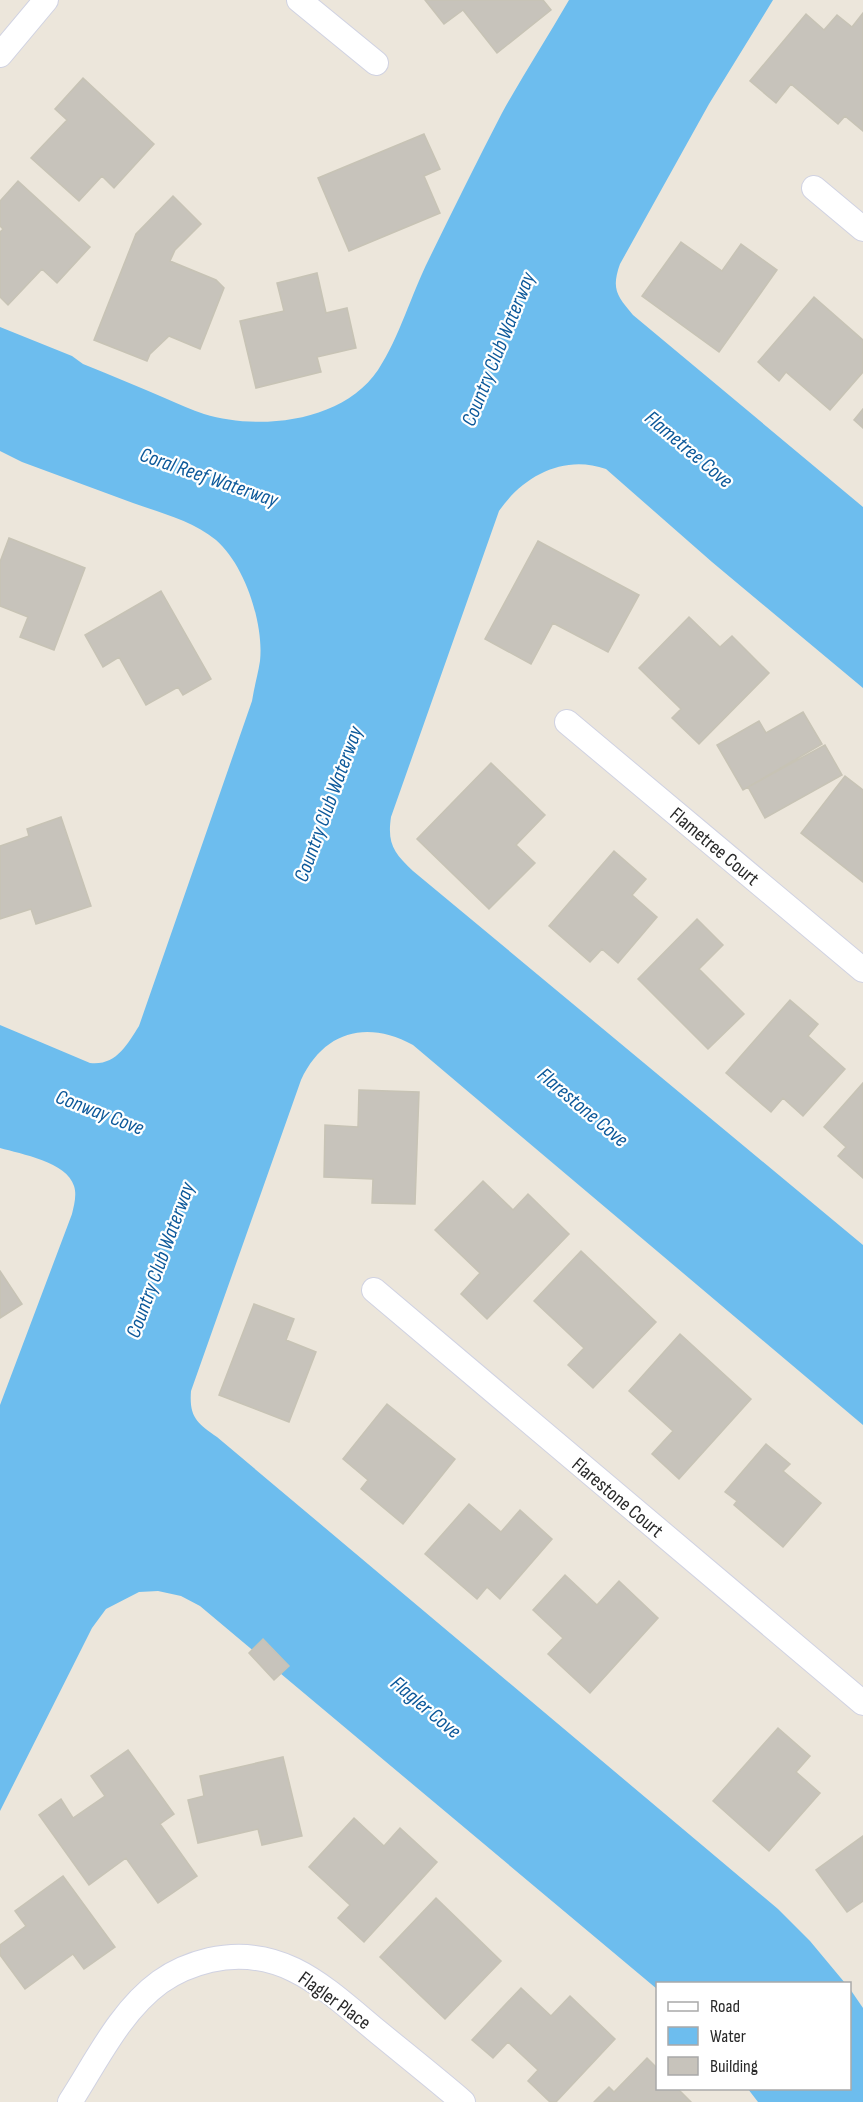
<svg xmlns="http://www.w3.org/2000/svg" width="863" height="2102" font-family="'Sofia Sans Condensed',sans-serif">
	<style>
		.water { fill: #6dbdee }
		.building { fill: #c7c3bb; stroke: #c7c3b5; stroke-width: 1.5 }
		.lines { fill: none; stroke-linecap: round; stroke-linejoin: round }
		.street-casing { stroke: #d0d2e2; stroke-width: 26 }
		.street { stroke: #fff; stroke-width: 24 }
		.labels { text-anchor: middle; stroke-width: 4.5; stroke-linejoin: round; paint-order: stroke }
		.street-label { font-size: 20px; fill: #292929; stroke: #fff }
		.water-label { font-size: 21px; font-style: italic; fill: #0d599a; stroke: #fff }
	</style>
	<rect width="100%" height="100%" fill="#ece6db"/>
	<path class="water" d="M569,0H773L709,104L620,264C611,289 617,296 633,315L863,507V688L712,562L606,469C564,454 523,476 499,511L391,817C387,844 394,853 413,871L863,1245V1425L413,1045C367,1020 324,1031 301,1080L191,1391C189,1417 197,1423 217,1437L778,1909L810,1941L845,1983L658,1984L657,1989L200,1606L181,1596L158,1591L139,1592L106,1609L92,1628L0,1811V1405L72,1214C74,1205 77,1195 74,1186C67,1162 21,1154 0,1148V1025L90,1063C116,1066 127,1045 139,1026L252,701C254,688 258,674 260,661C264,624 245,565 216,540C193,521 161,513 133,503C96,489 59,476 22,462L0,451V327L72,356L83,364C111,375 139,387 167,399C179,404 192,410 204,414C260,431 343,422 378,370C400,336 411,295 429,259C453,210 477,161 502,113C523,75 547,38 569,0Z
		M850,1989L863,2008V2102H758L748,2089L850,2088Z"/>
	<path class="building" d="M425,0H543L551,10L497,53L463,10L444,24Z
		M863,13V131L845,116L838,124L791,84L776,103L750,81L806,14L824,30L837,15L852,27Z
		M83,78L154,144L114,188L102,176L79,201L31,158L67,120L55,109Z
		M424,134L440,169L424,176L440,213L349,251L318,178Z
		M18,181L90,247L57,283L42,269L8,305L0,297V232L3,229L0,226V201Z
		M173,196L201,224L175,250L170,261L216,280L224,288L200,349L169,336L150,354L147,361L94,340L136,234Z
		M681,242L722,271L741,244L777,270L719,352L642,296Z
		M317,273L326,313L347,308L356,348L317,357L321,372L256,388L240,321L284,311L277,283Z
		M814,297L863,340V372L830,410L786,372L779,381L758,362Z
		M863,409V428L854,420Z
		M9,538L85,568L54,650L20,637L28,617L0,606V562Z
		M538,541L639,595L608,652L553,623L531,664L485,639Z
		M161,591L211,679L183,695L178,687L146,705L119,657L103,667L85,635Z
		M689,617L720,647L732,636L769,673L699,744L672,718L681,709L639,668Z
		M803,712L822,744L743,790L717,745L759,721L766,733Z
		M825,745L842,775L765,818L748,787Z
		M491,763L545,815L516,845L535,863L489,909L417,839Z
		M845,776L863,790V882L801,833Z
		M61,817L91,906L36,924L31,909L0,919V846L29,836L27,829Z
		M614,851L646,879L632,895L657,917L618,963L602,949L590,962L549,926Z
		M697,919L723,945L699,969L744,1014L708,1049L638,979Z
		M790,1000L818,1024L808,1036L845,1069L803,1116L783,1098L771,1112L726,1073Z
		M863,1083V1178L838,1156L846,1147L824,1127Z
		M359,1090L419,1092L415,1204L372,1203L373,1179L324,1177L325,1125L358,1127Z
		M483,1181L513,1210L528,1194L569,1234L487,1319L461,1294L480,1273L435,1230Z
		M581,1251L656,1322L593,1388L568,1365L584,1348L534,1301Z
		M0,1271L22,1304L0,1318Z
		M254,1304L294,1319L286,1340L316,1352L289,1422L219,1395Z
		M680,1334L751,1399L679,1479L652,1454L673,1431L629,1391Z
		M387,1404L455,1459L403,1524L361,1489L368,1480L343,1459Z
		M766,1444L790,1464L783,1471L821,1503L783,1547L734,1505L737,1501L725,1492Z
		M469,1504L501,1532L520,1510L552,1539L500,1599L487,1587L477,1599L425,1554Z
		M565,1575L597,1605L619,1581L658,1618L590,1693L548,1654L563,1638L533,1610Z
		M263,1639L289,1666L274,1680L249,1653Z
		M778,1728L810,1756L796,1772L820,1793L769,1851L713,1801Z
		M128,1750L174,1814L160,1824L197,1876L158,1903L126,1858L89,1885L39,1815L61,1799L73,1818L105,1796L91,1776Z
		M283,1757L302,1836L262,1845L258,1829L198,1843L188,1800L204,1796L200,1776Z
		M354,1818L384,1846L400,1828L437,1862L364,1942L338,1918L350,1905L309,1867Z
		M863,1836V1901L847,1912L816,1870Z
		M63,1876L115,1947L84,1969L73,1954L25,1989L0,1955V1945L26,1926L15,1911Z
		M436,1898L501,1961L445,2019L380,1957Z
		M521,1988L551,2016L570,1996L615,2039L556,2102H550L528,2081L538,2070L508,2042L493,2058L472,2040Z
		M647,2058L658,2069V2088H677L691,2102H594L609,2087L614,2092Z"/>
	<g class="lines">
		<g class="street-casing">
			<path id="street" d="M299,0L376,63
				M0,55L46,0
				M814,188L863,229
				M567,722L863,970
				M374,1290L863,1703
				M70,2102C96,2062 120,2011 160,1982C174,1972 193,1964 210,1960C283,1944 326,1989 378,2032C406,2055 435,2078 463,2102"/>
		</g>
		<use href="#street" class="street"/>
	</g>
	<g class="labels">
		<g class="street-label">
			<text transform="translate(715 846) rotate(40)" y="7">Flametree Court</text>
			<text transform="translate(618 1497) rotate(40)" y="7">Flarestone Court</text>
			<text transform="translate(335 2000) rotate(36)" y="7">Flagler Place</text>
		</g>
		<g class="water-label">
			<text transform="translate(498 349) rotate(-68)" y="7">Country Club Waterway</text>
			<text transform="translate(689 449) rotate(40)" y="7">Flametree Cove</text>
			<text transform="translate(209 477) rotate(19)" y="7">Coral Reef Waterway</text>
			<text transform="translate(328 804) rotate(-70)" y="7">Country Club Waterway</text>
			<text transform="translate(583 1107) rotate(40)" y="7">Flarestone Cove</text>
			<text transform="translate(100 1112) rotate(21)" y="7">Conway Cove</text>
			<text transform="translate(160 1260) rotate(-70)" y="7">Country Club Waterway</text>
			<text transform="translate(426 1707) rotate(40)" y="7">Flagler Cove</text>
		</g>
	</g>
	<rect x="656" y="1982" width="195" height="108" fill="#ffffff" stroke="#a9a9a9" stroke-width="1.5"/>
	<rect x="668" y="2002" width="30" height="9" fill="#ffffff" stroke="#a9a9a9" stroke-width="1.5"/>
	<text x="710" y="2012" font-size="18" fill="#292929">Road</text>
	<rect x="668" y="2027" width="30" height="18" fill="#6dbdee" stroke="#a9a9a9" stroke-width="1.5"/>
	<text x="710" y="2042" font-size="18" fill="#292929">Water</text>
	<rect x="668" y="2057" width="30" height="18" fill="#c7c3bb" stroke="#a9a9a9" stroke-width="1.5"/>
	<text x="710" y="2072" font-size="18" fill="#292929">Building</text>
</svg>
